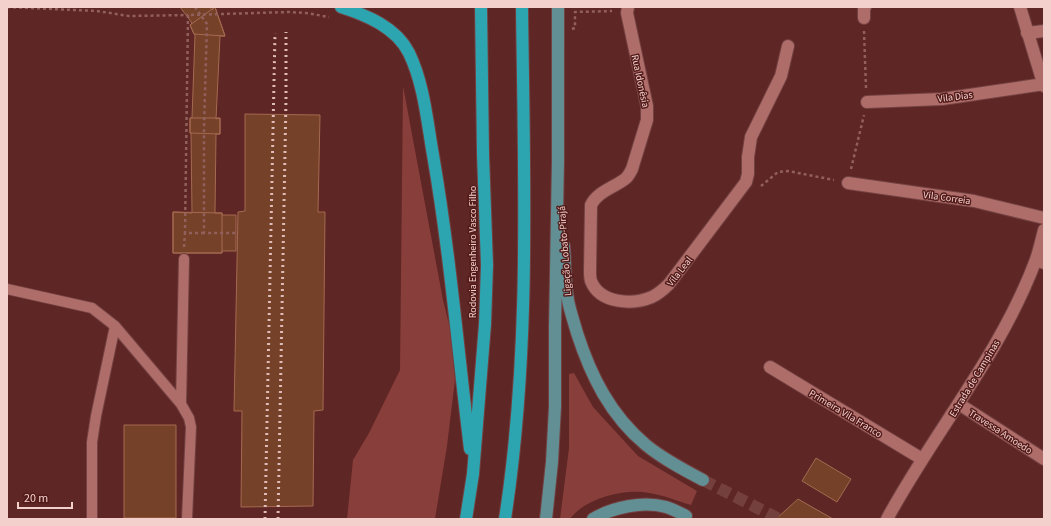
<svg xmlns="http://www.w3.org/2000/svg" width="1051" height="526" font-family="'Source Sans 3',sans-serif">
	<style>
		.green { fill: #883e3a }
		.building { fill: #764129; stroke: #a46a51 }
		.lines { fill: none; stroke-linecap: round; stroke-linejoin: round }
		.primary-tunnel { stroke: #74403d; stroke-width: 12; stroke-dasharray: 12 6; stroke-linecap: butt }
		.lane-casing { stroke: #734142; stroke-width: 12 }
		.street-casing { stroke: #734142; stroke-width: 14 }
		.secondary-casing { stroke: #734142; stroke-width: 14 }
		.primary-casing { stroke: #734142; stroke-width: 14 }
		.highway-casing { stroke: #734142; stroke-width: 14 }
		.path { stroke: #91605d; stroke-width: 2.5; stroke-dasharray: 3 3; stroke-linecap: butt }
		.lane { stroke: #ae6d69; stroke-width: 10 }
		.street { stroke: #ae6d69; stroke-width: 12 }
		.secondary { stroke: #ae6d69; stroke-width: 12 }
		.primary { stroke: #618f94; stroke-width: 12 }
		.highway { stroke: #2da5b0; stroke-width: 12 }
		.rail { stroke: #e1bbb7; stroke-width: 3; stroke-dasharray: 2 4; stroke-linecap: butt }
		.path-bridge { stroke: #91605d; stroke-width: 2.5; stroke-dasharray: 3 3; stroke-linecap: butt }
		.labels { text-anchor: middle; stroke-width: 3; stroke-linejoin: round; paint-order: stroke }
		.street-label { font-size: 10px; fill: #f4d0cc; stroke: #521b1a }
	</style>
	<rect width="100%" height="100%" fill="#5e2624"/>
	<path class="green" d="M403,86L443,300L450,328L455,380L447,446L435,519H347L353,460L369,433L400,370Z
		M574,373L593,407L638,456L697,491L691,505C677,501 663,495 649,493C625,488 585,498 570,519H560L569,448V374Z"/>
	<path class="building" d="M180,7H210L212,10L215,7L225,36H220L216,119L220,118V134H216L215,213H222V215H236V251H222V253H173V212L192,213L191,133H190V118H192L195,35L194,34L190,25L192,23Z
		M215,7L225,36L194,34L190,25Z
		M245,114L320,115L318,212H325L323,410L314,411L313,506L241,507L242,411H234L238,212L245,211Z
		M190,118H220V134L190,133Z
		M173,212L222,213V253H173Z
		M124,425H176V518H124Z
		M816,458L851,479L837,502L802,481Z
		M798,499L833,519H776Z"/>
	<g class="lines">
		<path class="primary-tunnel" d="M703,480L779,519"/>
		<g class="lane-casing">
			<path id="lane" d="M1036,261L1044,264
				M7,289L92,308L115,326L181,404L189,418L191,427L187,519
				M181,404L184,259
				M92,519V442L96,416L115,326"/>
		</g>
		<g class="street-casing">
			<path id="street" d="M628,7L627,13L647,106V120L632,169C630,173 628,177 625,179C613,188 597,192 591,205L590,271C590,274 590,278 591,281C600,304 633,305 652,297C658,294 664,289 669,284L746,182L748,174V157L751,137L781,76L788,46
				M864,18V9L865,7
				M1027,33L1044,31
				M867,102L942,99L1044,84V83
				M848,183L974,201L1044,218
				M770,367L922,459
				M959,404L1044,459"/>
		</g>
		<g class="secondary-casing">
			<path id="secondary" d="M1020,7L1044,86
				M887,519C934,432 1000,355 1035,262C1039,252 1041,241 1044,230"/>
		</g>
		<g class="primary-casing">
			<path id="primary" d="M564,246C565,264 565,283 568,300C570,311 574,322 577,333C591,376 610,415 646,445C663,459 684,470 703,480
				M546,519L552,462L555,407V327L558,160V7
				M593,519C613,507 643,501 666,507C673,509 680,513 686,516"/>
		</g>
		<g class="highway-casing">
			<path id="highway" d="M341,7C366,15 396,27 409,53C424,84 427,121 433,155C450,253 458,351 470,449
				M466,519L473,474L485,324L487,265L483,154L481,7
				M505,519C531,350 524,177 522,7"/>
		</g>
		<path class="path" d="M7,7L97,11L129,16L188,15
			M572,29L575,28V12L612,11
			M864,31L866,88
			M851,169L864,115
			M761,186L778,172L788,171L834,180
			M204,233H185L188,15L289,12L306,13L329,17
			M184,247L185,233"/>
		<use href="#lane" class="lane"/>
		<use href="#street" class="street"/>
		<use href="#secondary" class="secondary"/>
		<use href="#primary" class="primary"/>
		<use href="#highway" class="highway"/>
		<path class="rail" d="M265,519L275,33
			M278,519L286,99V32"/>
		<path class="path-bridge" d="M195,7L207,24L204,127V233H236"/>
	</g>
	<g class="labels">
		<g class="street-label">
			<text transform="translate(641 81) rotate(78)" y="4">Rua Idonêsia</text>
			<text transform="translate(955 96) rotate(-7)" y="4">Vila Dias</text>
			<text transform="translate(947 197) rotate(8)" y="4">Vila Correia</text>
			<text transform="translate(564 251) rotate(-94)" y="4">Ligação Lobato-Pirajá</text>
			<text transform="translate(472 252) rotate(-90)" y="4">Rodovia Engenheiro Vasco Filho</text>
			<text transform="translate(679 271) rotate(-52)" y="4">Vila Leal</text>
			<text transform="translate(974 378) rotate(-59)" y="4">Estrada de Campinas</text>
			<text transform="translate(846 413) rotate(31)" y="4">Primeira Vila Franco</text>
			<text transform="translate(1001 431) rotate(33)" y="4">Travessa Amoedo</text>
		</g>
	</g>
	<rect width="1051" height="526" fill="none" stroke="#f4d0cc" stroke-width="16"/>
	<path d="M18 502v6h54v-6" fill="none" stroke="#f4d0cc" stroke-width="2"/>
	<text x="24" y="502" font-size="12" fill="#f4d0cc" stroke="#521b1a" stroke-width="3" paint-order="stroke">20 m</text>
</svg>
